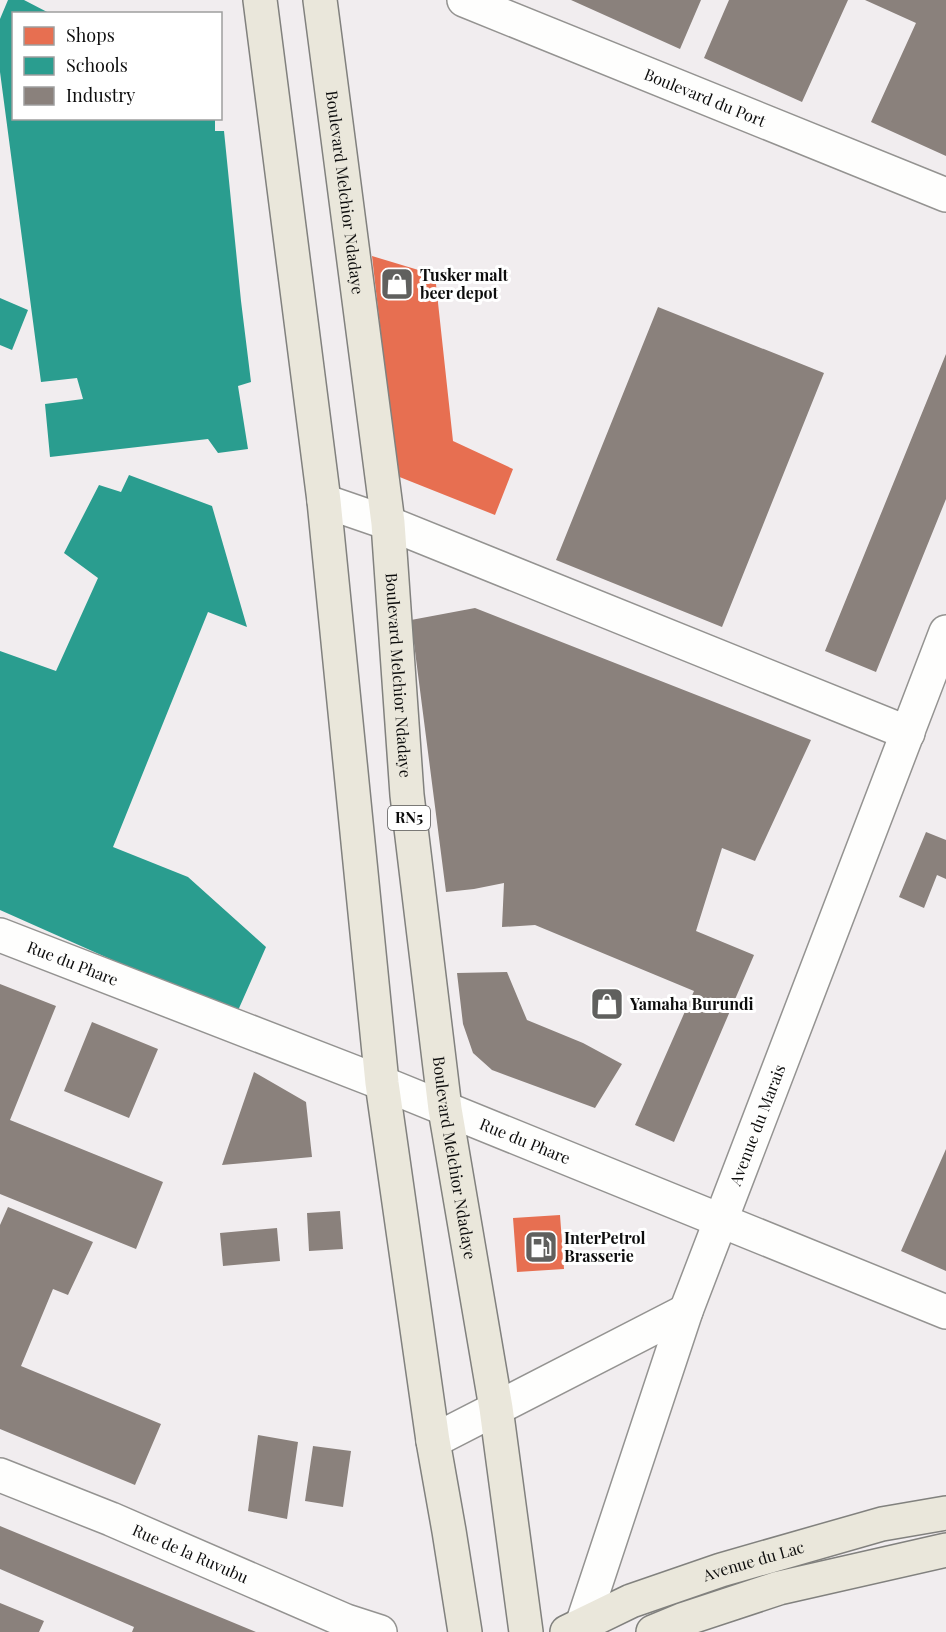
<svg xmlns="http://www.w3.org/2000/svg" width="946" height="1632" font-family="'Playfair Display',serif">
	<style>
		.industrial { fill: #f1edef; fill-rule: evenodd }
		.shops { fill: #e76f51 }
		.schools { fill: #2a9d8f }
		.industry { fill: #8a817c }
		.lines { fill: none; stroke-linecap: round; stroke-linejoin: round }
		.minor-casing { stroke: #949391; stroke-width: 36 }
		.major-casing { stroke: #81817e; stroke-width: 36 }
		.minor { stroke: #fefefd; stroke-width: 33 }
		.major { stroke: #eae7db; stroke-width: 33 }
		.labels { text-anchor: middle; stroke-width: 6; stroke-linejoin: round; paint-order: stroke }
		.shield { fill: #fff; stroke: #565656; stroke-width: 1.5 }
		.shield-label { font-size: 15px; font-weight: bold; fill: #0d0d0d }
		.street-label { font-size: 16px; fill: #0d0d0d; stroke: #fff }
		.poi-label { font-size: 16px; font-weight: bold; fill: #0d0d0d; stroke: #fff; text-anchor: start }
	</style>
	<rect width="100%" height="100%" fill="#faf9f3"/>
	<path class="industrial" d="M0,0H946V1632H0ZM14,14H220V118H14Z"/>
	<path class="shops" d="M372,256L435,275L453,441L513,469L495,515L397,476Z
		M560,1215L564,1269L517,1272L513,1218Z"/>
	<path class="schools" d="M8,0H24L51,14H14V118H215V131H224L241,301L251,382L238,386L248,449L218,453L208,439L50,457L45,404L83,399L77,378L41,382L0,72V19Z
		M0,298L28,310L12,350L0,345Z
		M129,475L212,506L247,627L208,612L113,847L188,877L266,947L236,1015L0,910V651L56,671L98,578L64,553L99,485L121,492Z"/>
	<path class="industry" d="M571,0H701L680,49Z
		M729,0H848L802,102L704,58Z
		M865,0H946V156L871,122L916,23Z
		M658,307L824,373L722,627L556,560Z
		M946,354V499L876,672L825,651Z
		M475,608L811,740L755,861L722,848L696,931L754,955L674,1142L635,1125L694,991L535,925L502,927L504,883L474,889L446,892L411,620Z
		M926,832L946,840V879L937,875L924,908L899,897Z
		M507,972L527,1020L583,1043L622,1064L595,1108L492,1070L473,1053L463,1024L457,973Z
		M0,984L56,1006L10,1120L163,1182L136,1249L0,1194Z
		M92,1022L158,1049L129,1118L64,1091Z
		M254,1072L306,1102L312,1157L222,1165Z
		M946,1149V1271L901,1251Z
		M8,1207L93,1242L68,1295L53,1289L21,1366L161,1424L135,1485L0,1429V1225Z
		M340,1211L343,1249L309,1251L307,1213Z
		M277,1228L280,1261L223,1266L220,1233Z
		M258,1435L298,1442L287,1519L248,1511Z
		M313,1446L351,1451L343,1507L305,1501Z
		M0,1526L256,1632H132L134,1627L0,1569Z
		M0,1603L44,1621L39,1632H0Z"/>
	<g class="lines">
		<g class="minor-casing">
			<g id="minor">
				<path id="s1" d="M464,0L946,195"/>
				<path d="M324,501L388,523L908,733"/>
				<path id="s2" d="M0,935L382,1083L946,1312"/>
				<path d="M433,1441L686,1311"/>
				<path id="s3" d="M0,1475L111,1519L346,1621L380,1632"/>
				<path id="s4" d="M582,1625L686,1311L946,632"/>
			</g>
		</g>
		<g class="major-casing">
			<g id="major">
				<path d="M260,0L324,501L382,1083L433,1441L449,1531L465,1632"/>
				<path id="s5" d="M320,0L388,523L407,795L445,1109L496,1408L526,1632"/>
				<path id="s6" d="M567,1632L631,1601L721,1570L882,1524L946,1513"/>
				<path d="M653,1632L682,1620L779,1588L946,1550"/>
			</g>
		</g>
		<use href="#minor" class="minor"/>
		<use href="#major" class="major"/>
	</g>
	<defs>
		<g id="shop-square" transform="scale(1.725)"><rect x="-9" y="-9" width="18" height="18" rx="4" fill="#60605e" stroke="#fff"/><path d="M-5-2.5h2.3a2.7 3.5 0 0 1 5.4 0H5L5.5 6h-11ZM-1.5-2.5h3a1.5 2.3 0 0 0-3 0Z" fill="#fff"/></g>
		<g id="fuel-square" transform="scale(1.725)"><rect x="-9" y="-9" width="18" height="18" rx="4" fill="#60605e" stroke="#fff"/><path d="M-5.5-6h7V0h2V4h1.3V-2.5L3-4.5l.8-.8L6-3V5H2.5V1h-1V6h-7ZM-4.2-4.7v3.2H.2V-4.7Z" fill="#fff"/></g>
	</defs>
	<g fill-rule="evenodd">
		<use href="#shop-square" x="397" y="284"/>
		<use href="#shop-square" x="607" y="1004"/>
		<use href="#fuel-square" x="541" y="1247"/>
	</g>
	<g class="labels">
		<rect class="shield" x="388" y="806" width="42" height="24" rx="4.5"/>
		<g class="shield-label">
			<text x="409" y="823">RN5</text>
		</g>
		<g class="street-label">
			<text dy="6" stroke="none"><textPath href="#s1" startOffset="260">Boulevard du Port</textPath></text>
			<text dy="6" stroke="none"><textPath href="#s5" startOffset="194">Boulevard Melchior Ndadaye</textPath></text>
			<text dy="6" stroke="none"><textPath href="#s5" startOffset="680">Boulevard Melchior Ndadaye</textPath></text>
			<text dy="6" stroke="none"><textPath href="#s2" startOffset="78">Rue du Phare</textPath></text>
			<text dy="6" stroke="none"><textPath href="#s4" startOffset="530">Avenue du Marais</textPath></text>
			<text dy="6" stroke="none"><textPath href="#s2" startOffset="564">Rue du Phare</textPath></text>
			<text dy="6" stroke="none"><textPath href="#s5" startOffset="1166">Boulevard Melchior Ndadaye</textPath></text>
			<text dy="6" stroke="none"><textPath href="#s3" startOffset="206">Rue de la Ruvubu</textPath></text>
			<text dy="6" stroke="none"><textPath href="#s6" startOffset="200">Avenue du Lac</textPath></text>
		</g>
		<g class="poi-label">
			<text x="420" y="281">Tusker malt<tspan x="420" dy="18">beer depot</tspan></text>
			<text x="630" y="1010">Yamaha Burundi</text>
			<text x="564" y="1244">InterPetrol<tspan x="564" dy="18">Brasserie</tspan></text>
		</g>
	</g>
	<rect x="12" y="12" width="210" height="108" fill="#ffffff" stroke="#9e9e9e" stroke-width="1.5"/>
	<rect x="24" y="27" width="30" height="18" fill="#e76f51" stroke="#9e9e9e" stroke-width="1.5"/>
	<text x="66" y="42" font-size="18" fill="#0d0d0d">Shops</text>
	<rect x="24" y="57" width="30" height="18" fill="#2a9d8f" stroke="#9e9e9e" stroke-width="1.5"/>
	<text x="66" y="72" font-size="18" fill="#0d0d0d">Schools</text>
	<rect x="24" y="87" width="30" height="18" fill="#8a817c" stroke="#9e9e9e" stroke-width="1.5"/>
	<text x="66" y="102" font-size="18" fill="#0d0d0d">Industry</text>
</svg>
